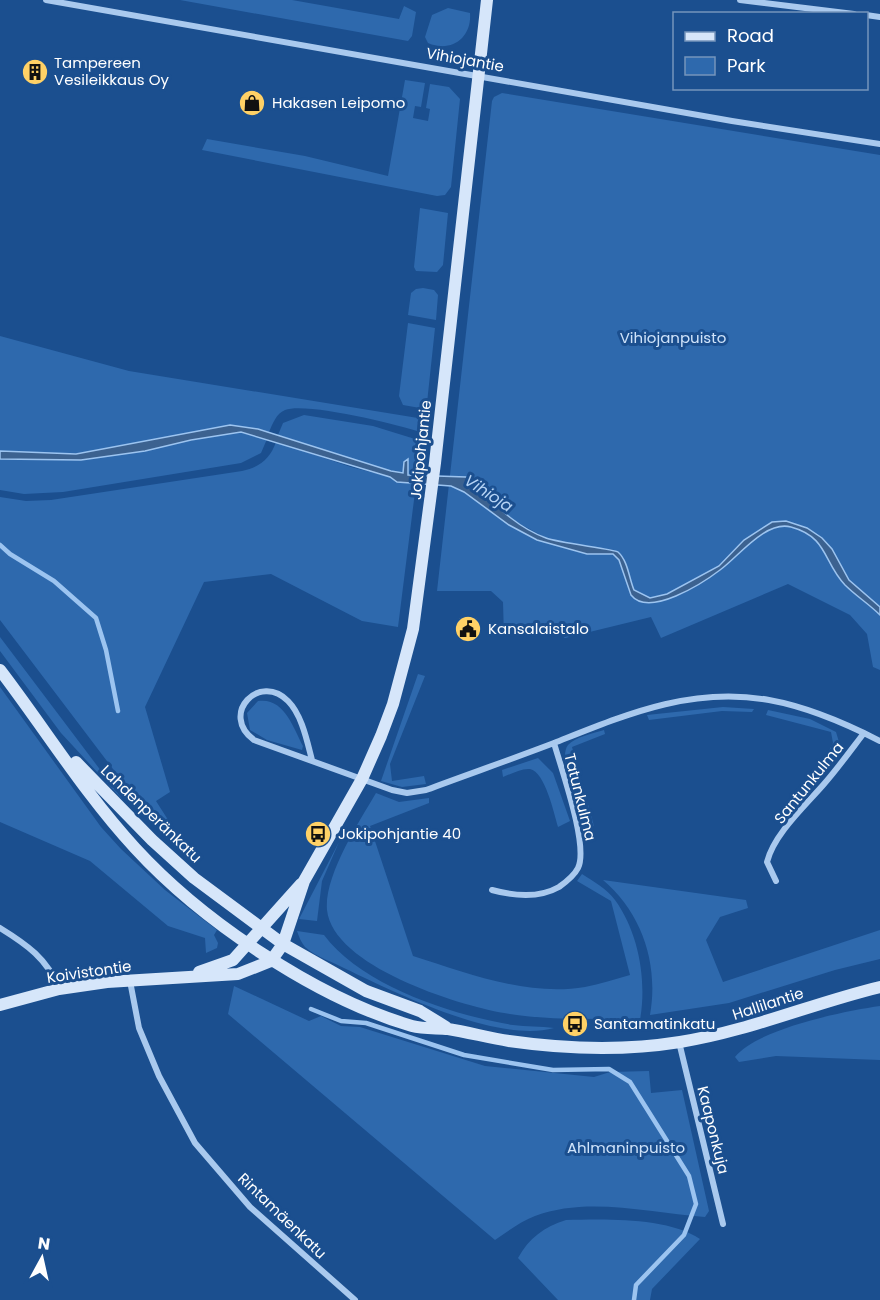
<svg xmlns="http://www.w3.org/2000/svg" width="880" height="1300" font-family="Poppins,sans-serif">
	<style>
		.green { fill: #2e69ad }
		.water { fill: #3c6290; stroke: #9cc4f0; stroke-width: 1.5 }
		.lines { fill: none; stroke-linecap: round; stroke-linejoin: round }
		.stream { stroke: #9cc4f0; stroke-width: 4.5 }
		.street { stroke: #a9c9ee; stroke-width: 6 }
		.secondary { stroke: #d6e6fa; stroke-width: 12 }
		.labels { text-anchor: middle; stroke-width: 6; stroke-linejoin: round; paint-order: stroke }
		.street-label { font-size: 15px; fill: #fff; stroke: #1b4f8f }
		.poi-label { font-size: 15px; fill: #fff; stroke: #1b4f8f; text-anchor: start }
		.park-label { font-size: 15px; fill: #cfe3fa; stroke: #1b4f8f }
		.water-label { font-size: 16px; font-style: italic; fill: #b5d3f5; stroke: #1b4f8f }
	</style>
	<rect width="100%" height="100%" fill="#1b4f8f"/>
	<path class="green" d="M180,0H292L399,19L404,6L416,12L412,36L408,41Z
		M448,8L470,13C472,38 451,53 428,43L425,37L432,15Z
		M405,80L425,83L421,107L415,106L413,118L428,121L430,109L426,108L430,84L449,87L460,99L451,187L445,195L437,196L202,150L207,139L305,156L388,176Z
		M502,93L880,155V607L849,580L832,549L822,538L807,528L786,521L772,523L744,540L719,566L667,594L649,598L634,590L623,558L614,550L576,546L546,538L509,518L466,477L452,476L451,486L464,492L509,525L537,540L587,554H613L619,560L631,595C649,618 703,583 720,570C739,556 766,520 791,527C828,537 823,562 845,585C856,596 869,604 880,615V670L873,667L867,634L850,615L788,584L661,638L651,617L565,638C541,621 529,628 504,637L503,602L491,591H437L492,101L494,97Z
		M420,208L448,213L443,265L437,272L416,271L414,267Z
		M423,288L434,290L438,295L436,320L408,315L411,293L416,289Z
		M408,323L435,328L427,403L420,408L403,405L399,396Z
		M0,336L129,371L424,419V430L420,432C396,424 306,402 285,410C276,414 273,423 269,432C221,418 154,443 106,450C70,455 36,455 0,451Z
		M304,415L373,426L415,439L421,449L417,476L408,475V459L404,464L403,473L391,471L278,435L283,423Z
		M238,432L267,439L261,453L241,463L63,492L24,494L0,490V459L81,460Z
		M276,442L351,467L390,477L397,482L416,484L398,627L362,621L271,574L204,582L145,707L170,792L156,801L186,848L135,798L0,620V497L26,501L51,500L242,471C260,467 270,459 276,442Z
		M0,637L123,800L61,733L0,651Z
		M418,674L425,676L390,764L392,781L424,776L426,784L402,787L381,781Z
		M0,687L101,827L121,849L165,890L217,930L214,935L218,943L217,948L206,953L205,938L168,926L90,861L0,822Z
		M258,701C284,697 293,727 303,746L302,750L267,740L250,730L247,713Z
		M723,707L754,709L752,712L722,711L649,720L647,715Z
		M768,710L810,719L836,732L839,742L824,767L821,766L833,743L831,732L766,715Z
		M604,730L605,734L572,747L594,826L584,828C579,812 557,758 568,745C575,737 594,733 604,730Z
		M538,758L553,773L570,821L558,827C554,813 545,772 530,769C522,768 511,774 503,777L502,770Z
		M376,793L399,802L429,798V803L370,826L413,956C467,973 528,997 585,987C600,984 615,979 630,975L611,901L577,881L582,874C593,881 607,889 615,900C639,933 647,981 640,1020C595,1018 549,1021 504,1013C457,1005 333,966 327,910C324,876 359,822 376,793Z
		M339,842L322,881L317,921L299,919Z
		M603,880L746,900L748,908L720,917L706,940L723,982L880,930V959L835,970L729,1003L650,1015C659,964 642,913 603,880Z
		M297,931L324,935C362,986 452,1015 513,1025C526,1027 541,1026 554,1028C499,1044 396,993 346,969C333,962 316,957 305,947C301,942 299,937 297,931Z
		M234,986L309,1021L321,1016L341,1026L360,1027L485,1066L594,1077L610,1072L649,1071L651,1093L682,1090L709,1211L705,1217C650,1213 588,1196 535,1216C521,1221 507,1232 495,1240L228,1014Z
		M880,1006V1060L776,1056L739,1062L735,1057C757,1029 844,1011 880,1006Z
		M566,1220C604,1219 668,1217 700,1239L652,1289L650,1300H558L518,1258C529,1238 544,1227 566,1220Z"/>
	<path class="water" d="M230,425L258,429L391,471L403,473L404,462L408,459V475L466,477C491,500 513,526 546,538C559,543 614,549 618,552C628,561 629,578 634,590L650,598L667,594L719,566L744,540L772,522L786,521L807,528L822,538L832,549L849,580L880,607V615C869,604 856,596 845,585C823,562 828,537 791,527C766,520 739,556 720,570C703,583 649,618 631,595L619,560L613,554H587L537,540L509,525L464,492L451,486L397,482L390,477L241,432L191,440L145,451L81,460L0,459V451L76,454Z"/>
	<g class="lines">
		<path class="stream" d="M0,545L10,554L54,581L96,618L106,650L118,711
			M311,1009L341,1021L366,1023L464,1055L553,1070L609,1069L630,1082L689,1176L696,1204L684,1235L636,1285L634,1300"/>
		<path class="street" d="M46,0L732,121L880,144
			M740,0L854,14
			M866,15L880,17
			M312,760C307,741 302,715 288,701C260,672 219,714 254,740L392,790L407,793L426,790C469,774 512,759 554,743C625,715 691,686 769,700C808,707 845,723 880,741
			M776,881L767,862C774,834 805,806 824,784C838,768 851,750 864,733
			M492,890C514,896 538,899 559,887C566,882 574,876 578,868C589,846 561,768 554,743
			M0,928C26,944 48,959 59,989
			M130,981L139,1028L159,1076L195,1143L250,1207L355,1300
			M679,1042L723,1224"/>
		<path class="secondary" d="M0,670C45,729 85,794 135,848C202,921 316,998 412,1026C423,1029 436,1028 448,1029C468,1032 489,1038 509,1041C565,1049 624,1051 680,1042C749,1031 813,1003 880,987
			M76,762L152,840L194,878L283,944L366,991L420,1011L446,1027
			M199,972L233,960L301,884
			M0,1005L59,989L107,982L238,974L271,961L283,944L304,881L362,779L381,736L393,704L413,629L435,463L487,0"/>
	</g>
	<defs>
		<g id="building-disc" transform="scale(1.35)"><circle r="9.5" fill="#ffd166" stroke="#1b4f8f"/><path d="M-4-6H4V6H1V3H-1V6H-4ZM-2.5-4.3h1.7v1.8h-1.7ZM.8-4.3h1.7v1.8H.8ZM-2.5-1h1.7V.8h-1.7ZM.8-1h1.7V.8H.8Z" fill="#111"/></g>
		<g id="shop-disc" transform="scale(1.35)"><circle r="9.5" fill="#ffd166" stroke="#1b4f8f"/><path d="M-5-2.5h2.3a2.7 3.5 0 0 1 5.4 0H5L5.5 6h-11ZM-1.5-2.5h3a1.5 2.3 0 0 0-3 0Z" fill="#111"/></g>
		<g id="civic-disc" transform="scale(1.35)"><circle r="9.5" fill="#ffd166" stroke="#1b4f8f"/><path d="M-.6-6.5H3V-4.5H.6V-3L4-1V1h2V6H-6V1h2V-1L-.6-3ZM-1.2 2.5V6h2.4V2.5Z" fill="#111"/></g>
		<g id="bus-disc" transform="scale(1.35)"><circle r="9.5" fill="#ffd166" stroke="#1b4f8f"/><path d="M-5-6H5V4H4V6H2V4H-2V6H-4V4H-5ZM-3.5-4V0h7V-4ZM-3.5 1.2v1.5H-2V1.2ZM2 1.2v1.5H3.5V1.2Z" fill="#111"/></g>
	</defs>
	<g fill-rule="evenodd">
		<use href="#building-disc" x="35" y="72"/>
		<use href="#shop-disc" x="252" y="103"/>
		<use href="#civic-disc" x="468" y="629"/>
		<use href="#bus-disc" x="318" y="834"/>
		<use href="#bus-disc" x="575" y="1024"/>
	</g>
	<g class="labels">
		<g class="street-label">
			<text transform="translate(465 60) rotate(10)" y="5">Vihiojantie</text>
			<text transform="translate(421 450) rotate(-84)" y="5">Jokipohjantie</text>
			<text transform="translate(809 783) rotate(-51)" y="5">Santunkulma</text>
			<text transform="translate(580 797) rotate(76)" y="5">Tatunkulma</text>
			<text transform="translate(151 814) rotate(44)" y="5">Lahdenperänkatu</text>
			<text transform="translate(89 972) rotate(-8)" y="5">Koivistontie</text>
			<text transform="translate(768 1004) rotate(-18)" y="5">Hallilantie</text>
			<text transform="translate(713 1130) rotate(76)" y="5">Kaaponkuja</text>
			<text transform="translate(282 1216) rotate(44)" y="5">Rintamäenkatu</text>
		</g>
		<g class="poi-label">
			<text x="54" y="68">Tampereen<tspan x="54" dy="17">Vesileikkaus Oy</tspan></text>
			<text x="272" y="108">Hakasen Leipomo</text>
			<text x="488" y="634">Kansalaistalo</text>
			<text x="338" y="839">Jokipohjantie 40</text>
			<text x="594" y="1029">Santamatinkatu</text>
		</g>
		<g class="park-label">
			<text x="673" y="343">Vihiojanpuisto</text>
			<text x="626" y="1153">Ahlmaninpuisto</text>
		</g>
		<g class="water-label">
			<text transform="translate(489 493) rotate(33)" y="6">Vihioja</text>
		</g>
	</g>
	<rect x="673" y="12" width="195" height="78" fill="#1b4f8f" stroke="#7695bc" stroke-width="1.5"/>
	<rect x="685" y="32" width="30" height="9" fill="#d6e6fa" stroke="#7695bc" stroke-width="1.5"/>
	<text x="727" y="42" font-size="18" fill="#ffffff">Road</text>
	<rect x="685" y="57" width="30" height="18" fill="#2e69ad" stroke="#7695bc" stroke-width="1.5"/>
	<text x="727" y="72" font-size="18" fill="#ffffff">Park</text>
	<g transform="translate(42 1258) rotate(8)" stroke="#1b4f8f" stroke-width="4.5" paint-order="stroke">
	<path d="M0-4.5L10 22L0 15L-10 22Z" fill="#ffffff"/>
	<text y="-9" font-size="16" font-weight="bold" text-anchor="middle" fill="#ffffff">N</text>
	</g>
</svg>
